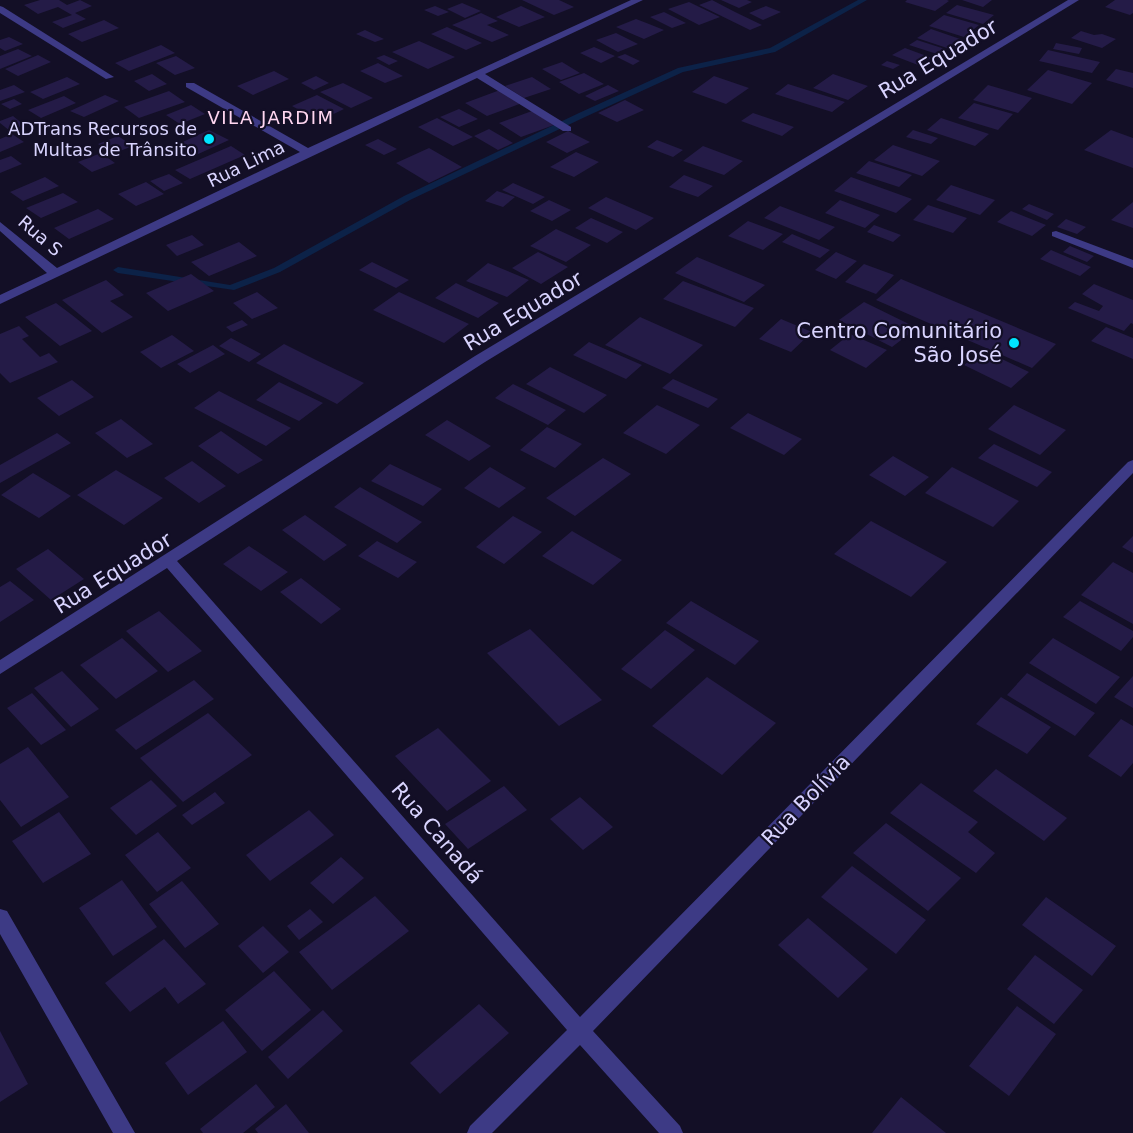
<svg xmlns="http://www.w3.org/2000/svg" width="1133" height="1133" font-family="'DejaVu Sans',sans-serif">
	<style>
		.lines { fill: none; stroke-linecap: round; stroke-linejoin: round }
		.stream { fill: #0c2248; fill-rule: evenodd }
		.building { fill: #241b47 }
		.minor { fill: #3d3a85; fill-rule: evenodd }
		.poi-dot { fill: #00e5ff; stroke: #130f26; stroke-width: 2 }
		.labels { text-anchor: middle; stroke-width: 4.5; stroke-linejoin: round; paint-order: stroke }
		.far-neighbourhood-label { font-size: 18px; letter-spacing: 1.5px; fill: #ffd6f0; stroke: #130f26 }
		.far-poi-label { font-size: 18px; fill: #d9d4ff; stroke: #130f26; text-anchor: end }
		.far-street-label { font-size: 18px; fill: #d9d4ff; stroke: #130f26 }
		.street-label { font-size: 21px; fill: #d9d4ff; stroke: #130f26 }
		.poi-label { font-size: 21px; fill: #d9d4ff; stroke: #130f26; text-anchor: end }
	</style>
	<rect width="100%" height="100%" fill="#130f26"/>
	<g class="lines">
		<path class="stream" d="M858,0H867L775,52L683,72L585,117L410,200L280,272L234,290L118,273L113,270L118,267L230,285L274,268L404,196L579,113L678,68L770,48Z"/>
	</g>
	<path class="building" d="M40,0H59L67,5L80,0L92,6L75,13L86,19L63,28L52,22L72,15L58,7L38,14L24,5Z
		M522,0H559L574,7L554,15Z
		M712,0L735,12L762,25L750,30L699,5Z
		M721,0H747L752,2L739,8Z
		M907,0H947L949,1L935,11L905,2Z
		M962,0H992L983,7Z
		M1115,0H1133V13L1130,15L1105,7Z
		M689,2L720,17L699,25L668,9Z
		M462,3L481,11L465,18L447,9Z
		M957,5L994,15L983,24L946,13Z
		M435,6L449,12L438,16L424,10Z
		M521,6L545,17L519,27L496,17Z
		M766,6L781,12L763,20L749,13Z
		M664,12L686,23L672,28L650,17Z
		M481,13L498,21L487,25L509,35L492,42L452,25Z
		M944,15L979,25L964,37L929,26Z
		M636,19L649,24L664,30L644,39L616,27Z
		M104,20L119,28L82,42L68,34Z
		M447,27L482,43L466,50L431,34Z
		M931,29L963,40L950,49L917,38Z
		M365,30L384,39L375,42L356,34Z
		M1081,31L1094,35L1102,34L1116,39L1102,48L1071,38Z
		M616,33L638,44L618,52L596,40Z
		M9,37L23,44L5,51L0,48V40Z
		M917,40L945,49L937,54L909,45Z
		M419,41L455,57L428,69L392,52Z
		M1056,43L1082,48L1079,54L1053,49Z
		M161,45L175,53L129,71L115,63Z
		M594,47L615,56L601,63L580,53Z
		M905,48L932,58L918,65L892,55Z
		M18,49L32,56L0,69V56Z
		M1048,50L1100,62L1092,73L1039,61Z
		M625,54L640,61L633,65L617,57Z
		M38,55L51,62L18,76L5,69Z
		M384,55L398,61L389,65L376,58Z
		M176,56L195,68L175,75L156,63Z
		M887,61L900,65L893,69L881,65Z
		M562,62L580,73L561,80L542,69Z
		M378,63L403,76L385,83L360,71Z
		M1116,69L1133,73V88L1106,80Z
		M1048,70L1092,83L1072,104L1027,90Z
		M274,71L289,79L253,95L237,86Z
		M584,73L604,84L579,94L559,82Z
		M152,74L167,84L149,91L134,81Z
		M833,74L868,86L848,100L813,88Z
		M316,76L329,83L314,90L301,83Z
		M714,76L749,88L726,104L692,92Z
		M67,77L80,84L43,99L30,92Z
		M532,77L551,89L524,98L505,86Z
		M343,83L373,98L351,108L320,92Z
		M788,84L845,102L832,112L775,94Z
		M14,85L25,92L0,101V90Z
		M608,85L619,91L595,101L585,96Z
		M988,85L1032,98L1018,113L973,100Z
		M500,90L522,103L487,116L465,103Z
		M169,91L185,102L139,118L124,107Z
		M105,95L119,101L84,117L70,111Z
		M317,95L344,109L319,121L292,106Z
		M64,96L76,103L41,118L28,110Z
		M14,99L22,104L10,109L1,104Z
		M625,100L644,110L617,122L598,113Z
		M974,103L1013,114L998,130L958,118Z
		M191,105L205,114L180,124L166,115Z
		M459,109L478,119L459,127L440,117Z
		M532,111L554,125L521,137L499,123Z
		M753,113L794,127L782,136L741,121Z
		M13,116L24,125L10,131L0,123V121Z
		M437,118L473,137L453,146L418,127Z
		M941,118L989,134L975,146L927,130Z
		M489,129L513,143L498,150L474,136Z
		M209,130L229,140L196,155L176,145Z
		M913,130L938,138L931,144L906,137Z
		M1111,130L1133,138V168L1084,150Z
		M568,131L590,142L567,153L546,142Z
		M12,134L24,142L0,152V139Z
		M118,136L133,146L112,154L98,144Z
		M378,139L397,149L384,155L365,145Z
		M657,140L683,150L673,157L647,147Z
		M893,145L940,161L922,176L874,160Z
		M231,146L245,155L190,179L175,170Z
		M703,146L743,161L724,175L683,161Z
		M429,148L462,167L429,183L396,163Z
		M576,152L599,162L574,177L550,167Z
		M101,153L115,163L92,172L78,162Z
		M11,156L22,164L0,173V160Z
		M869,161L912,175L899,187L856,173Z
		M169,174L183,183L164,191L150,181Z
		M684,175L713,186L698,197L669,187Z
		M45,177L59,186L23,201L10,192Z
		M851,177L912,199L896,213L834,191Z
		M146,182L164,194L136,206L118,194Z
		M513,183L545,197L533,204L502,190Z
		M951,185L995,200L980,215L936,200Z
		M497,191L515,197L503,207L485,201Z
		M63,193L78,202L41,218L26,208Z
		M606,197L654,218L636,230L588,208Z
		M549,200L571,210L552,221L530,211Z
		M840,200L880,215L865,228L825,213Z
		M1133,202V228L1111,220Z
		M1029,204L1054,214L1047,220L1022,209Z
		M928,205L967,218L953,233L913,220Z
		M780,206L835,227L819,240L764,218Z
		M98,209L114,219L69,239L54,228Z
		M1011,211L1046,225L1032,236L997,222Z
		M591,218L623,232L607,243L575,228Z
		M1066,219L1086,227L1077,234L1057,227Z
		M748,221L783,234L763,250L728,236Z
		M874,225L901,235L893,242L867,232Z
		M556,229L591,245L566,262L530,246Z
		M792,234L830,250L820,258L782,242Z
		M192,235L204,245L177,256L166,245Z
		M239,242L257,256L209,276L191,262Z
		M1070,246L1094,256L1087,262L1063,252Z
		M1051,250L1091,267L1080,276L1040,259Z
		M538,252L568,267L541,284L512,268Z
		M836,252L857,261L836,279L815,270Z
		M697,257L765,285L744,302L675,273Z
		M372,262L409,280L396,288L359,270Z
		M488,263L529,280L507,297L466,281Z
		M864,264L894,275L876,294L845,282Z
		M191,274L214,291L168,311L146,293Z
		M901,279L1056,344L1032,368L876,300Z
		M106,280L124,295L110,301L133,317L102,333L62,300Z
		M683,281L754,308L735,327L663,299Z
		M456,283L499,303L478,318L435,298Z
		M1094,284L1133,300V324L1131,323L1124,331L1068,308L1075,302L1099,311L1103,306L1082,294Z
		M257,292L278,308L252,319L233,303Z
		M399,292L469,324L444,343L373,310Z
		M864,302L917,328L892,347L839,320Z
		M56,303L72,315L92,331L60,346L25,317Z
		M640,317L703,345L670,374L605,345Z
		M781,319L812,332L791,352L759,339Z
		M242,320L248,325L232,332L226,327Z
		M19,326L29,336L22,339L40,357L49,353L58,362L10,383L0,373V334Z
		M1106,327L1133,338V359L1091,341Z
		M850,334L887,350L866,368L830,350Z
		M172,335L194,351L161,368L140,352Z
		M231,338L261,354L249,362L219,346Z
		M589,342L642,365L626,379L573,355Z
		M284,344L316,360L364,383L337,404L256,363Z
		M213,345L225,354L190,373L177,364Z
		M983,350L1029,372L1011,388L964,365Z
		M550,367L607,395L584,413L526,384Z
		M673,379L718,399L708,408L662,388Z
		M72,380L94,397L59,416L37,398Z
		M279,382L323,403L299,421L256,400Z
		M513,384L566,410L548,425L495,398Z
		M219,391L291,428L266,446L194,408Z
		M657,405L700,425L666,454L623,433Z
		M1014,405L1066,430L1040,455L988,429Z
		M748,413L802,439L784,455L730,428Z
		M121,419L153,444L127,458L95,433Z
		M447,420L491,446L469,461L425,435Z
		M547,427L582,444L555,468L520,450Z
		M221,431L263,460L238,474L198,446Z
		M57,433L71,443L0,483V465Z
		M994,444L1052,472L1037,487L978,458Z
		M893,456L929,477L905,496L869,475Z
		M603,458L631,474L575,516L546,498Z
		M192,461L226,486L199,503L164,478Z
		M390,464L442,489L423,506L371,481Z
		M490,467L526,488L499,508L464,488Z
		M952,467L1019,501L993,527L925,493Z
		M116,470L163,498L124,525L77,495Z
		M33,473L71,496L39,518L1,495Z
		M360,487L422,522L397,543L334,507Z
		M305,515L347,545L324,561L282,530Z
		M513,516L542,532L504,564L476,547Z
		M871,521L947,562L911,597L834,554Z
		M572,531L622,560L593,585L542,556Z
		M1133,536V553L1122,547Z
		M377,541L417,562L398,578L358,556Z
		M249,546L288,572L261,591L223,564Z
		M48,549L84,579L51,600L16,569Z
		M1113,562L1133,573V624L1081,595Z
		M301,578L341,609L321,624L280,592Z
		M10,581L34,600L0,622V587Z
		M691,601L759,641L735,665L666,623Z
		M1080,601L1133,631V637L1121,651L1063,617Z
		M159,611L202,651L168,672L126,631Z
		M530,629L602,700L559,726L487,653Z
		M665,630L695,650L651,689L621,669Z
		M122,638L158,671L116,699L80,665Z
		M1053,638L1120,677L1096,704L1029,663Z
		M62,671L99,709L71,727L34,688Z
		M1027,673L1095,713L1075,736L1007,695Z
		M1133,676V708L1114,697Z
		M707,677L776,723L722,775L652,726Z
		M194,680L214,699L136,750L115,730Z
		M32,693L66,730L41,745L7,708Z
		M1001,697L1051,727L1027,754L976,724Z
		M208,713L252,755L183,802L140,758Z
		M1121,719L1133,726V763L1121,777L1088,756Z
		M438,728L491,781L447,811L395,756Z
		M28,747L69,797L21,827L0,800V764Z
		M996,769L1067,818L1044,841L973,791Z
		M151,780L177,806L136,835L110,808Z
		M921,783L978,822L968,832L995,853L976,873L890,813Z
		M504,786L527,810L468,849L445,824Z
		M215,792L225,803L192,825L182,815Z
		M580,797L613,827L583,850L550,819Z
		M309,810L334,835L270,881L246,855Z
		M59,812L91,854L43,883L12,841Z
		M886,823L961,878L928,911L853,853Z
		M158,832L191,868L157,892L125,855Z
		M341,857L364,878L333,904L310,883Z
		M852,866L926,920L896,954L821,897Z
		M122,880L157,927L113,956L79,908Z
		M182,881L219,924L185,948L149,904Z
		M375,896L409,931L332,990L299,952Z
		M1046,897L1116,946L1092,976L1022,925Z
		M310,909L323,922L299,940L287,926Z
		M808,918L868,969L838,998L778,945Z
		M263,926L289,952L263,973L238,946Z
		M164,939L206,984L178,1004L165,987L130,1012L105,983Z
		M1035,955L1083,990L1054,1024L1007,989Z
		M274,971L311,1010L262,1051L225,1010Z
		M479,1004L509,1033L440,1094L410,1063Z
		M1017,1006L1056,1034L1009,1096L969,1066Z
		M323,1010L343,1031L288,1079L268,1057Z
		M223,1021L247,1052L188,1095L165,1063Z
		M0,1031L28,1084L0,1102Z
		M256,1084L275,1107L243,1133H203L200,1129Z
		M901,1097L946,1133H872Z
		M286,1104L309,1133H258L255,1129Z"/>
	<g class="lines">
		<path class="minor" d="M631,0H643L485,74L571,127V131H563L477,78L0,304V295L47,273L0,231V222L57,268L300,152L186,87V83H194L308,148Z
			M1068,0H1079L485,362L177,561L580,1017L1128,462L1133,460V473L593,1031L680,1126L683,1133H659L580,1045L492,1133H467L470,1126L567,1030L167,568L0,674V660L475,356Z
			M0,6L3,7L114,77L106,79L0,13Z
			M1056,231L1133,260V268L1052,236V232Z
			M0,909L7,911L135,1133H113L0,934Z"/>
	</g>
	<g class="poi-dot">
		<circle cx="209" cy="139" r="6"/>
		<circle cx="1014" cy="343" r="6"/>
	</g>
	<g class="labels">
		<g class="far-neighbourhood-label">
			<text x="271" y="124">VILA JARDIM</text>
		</g>
		<g class="far-poi-label">
			<text x="197" y="135">ADTrans Recursos de<tspan x="197" dy="21">Multas de Trânsito</tspan></text>
		</g>
		<g class="far-street-label">
			<text transform="translate(246 164) rotate(-26)" y="6">Rua Lima</text>
			<text transform="translate(40 236) rotate(41)" y="6">Rua S</text>
		</g>
		<g class="street-label">
			<text transform="translate(938 59) rotate(-31)" y="7">Rua Equador</text>
			<text transform="translate(523 311) rotate(-31)" y="7">Rua Equador</text>
			<text transform="translate(113 573) rotate(-32)" y="7">Rua Equador</text>
			<text transform="translate(806 800) rotate(-46)" y="7">Rua Bolívia</text>
			<text transform="translate(437 833) rotate(49)" y="7">Rua Canadá</text>
		</g>
		<g class="poi-label">
			<text x="1002" y="338">Centro Comunitário<tspan x="1002" dy="24">São José</tspan></text>
		</g>
	</g>
</svg>
